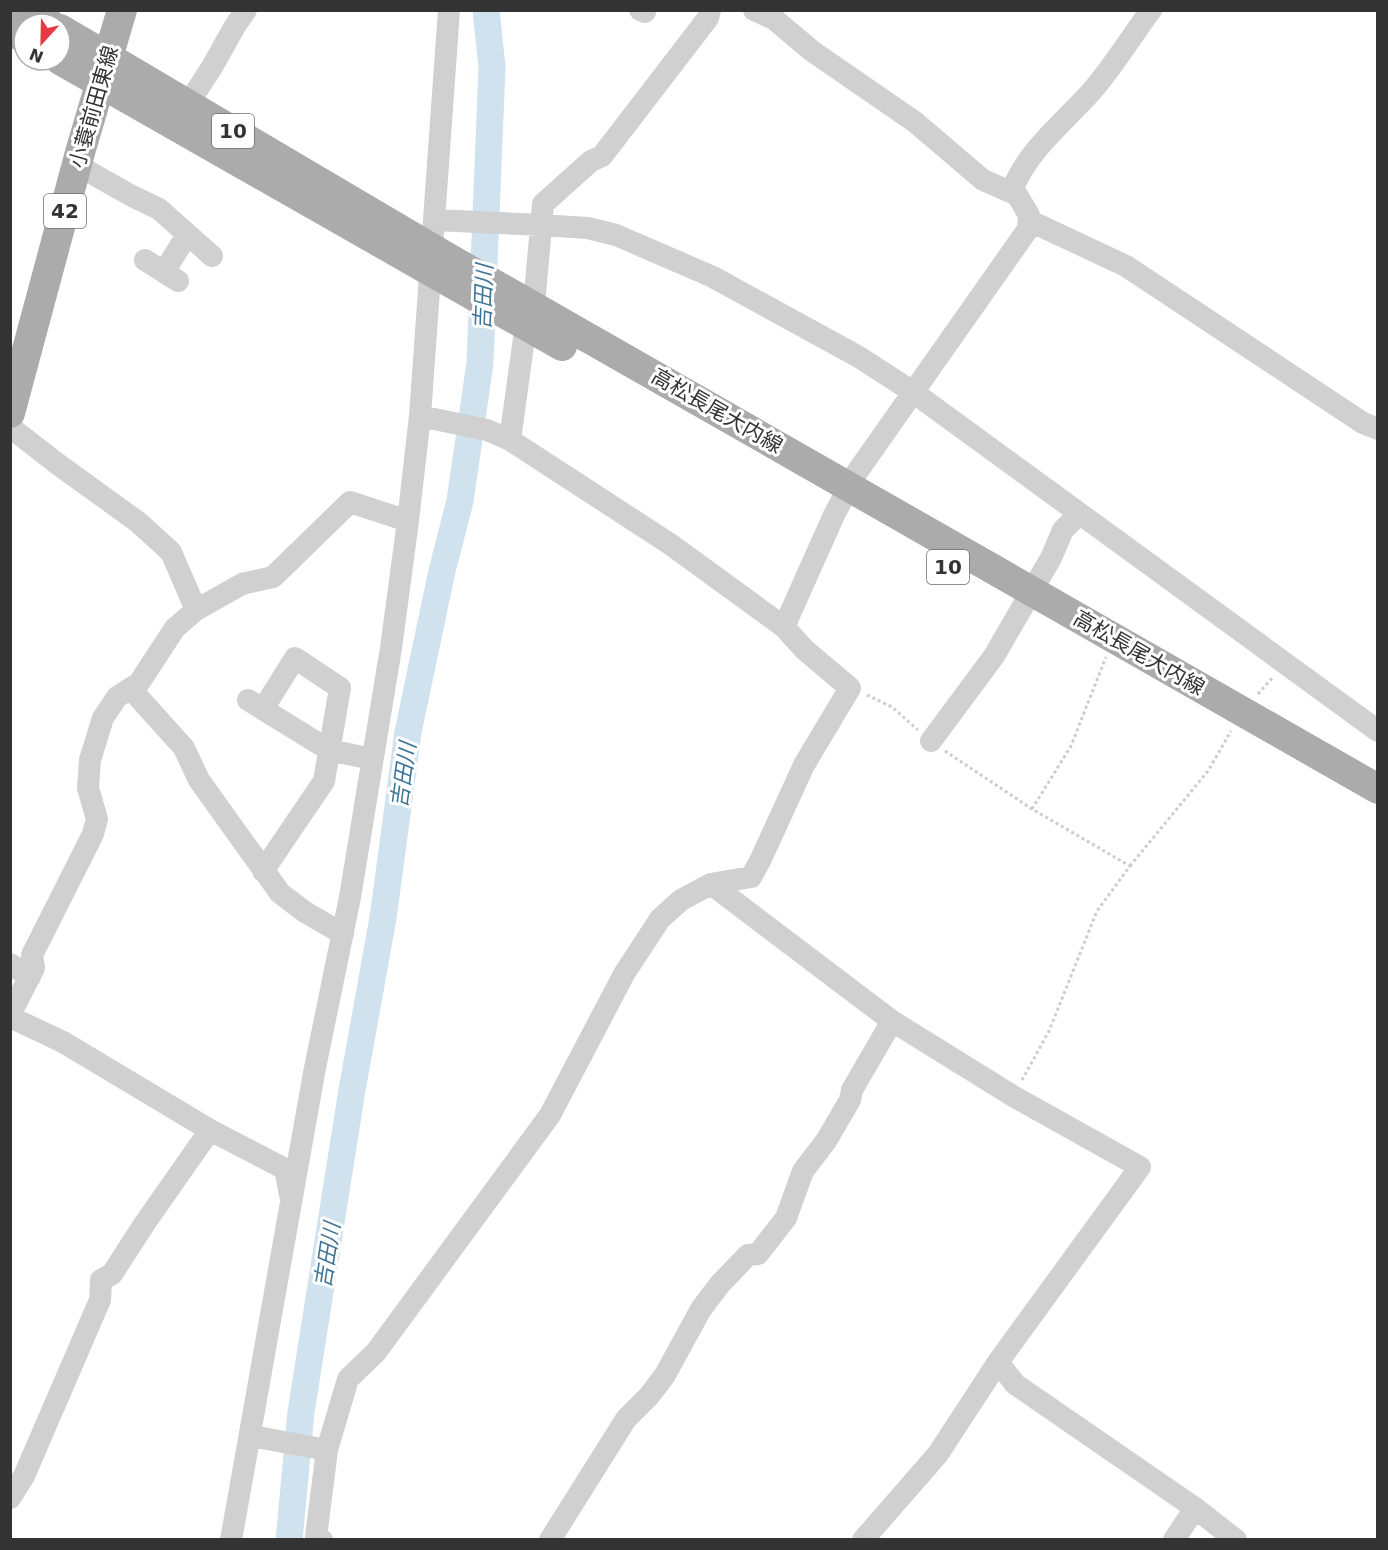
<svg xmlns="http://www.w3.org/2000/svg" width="1388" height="1550" font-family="'DejaVu Sans','Noto Sans JP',sans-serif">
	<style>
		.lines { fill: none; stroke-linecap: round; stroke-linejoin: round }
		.river { stroke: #cfe2ee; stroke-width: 27 }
		.path { stroke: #cdcdcd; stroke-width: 3; stroke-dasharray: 3 3; stroke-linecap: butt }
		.minor { stroke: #d0d0d0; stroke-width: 22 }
		.major { stroke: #ababab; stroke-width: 30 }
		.labels { text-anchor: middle; stroke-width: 6; stroke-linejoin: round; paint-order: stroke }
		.shield { fill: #fff; stroke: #707070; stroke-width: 1.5 }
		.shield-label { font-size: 20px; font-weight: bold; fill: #333 }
		.street-label { font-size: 21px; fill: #333; stroke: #fff }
		.water-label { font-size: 22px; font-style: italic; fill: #3f7597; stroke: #fff }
	</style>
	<rect width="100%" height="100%" fill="#fff"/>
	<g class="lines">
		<path class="river" d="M289,1540L301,1412L352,1090L383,918L408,732L442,571L460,501L480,363L492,67L486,10"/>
		<path class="path" d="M1258,694L1273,677
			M867,695L892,707L918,730
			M945,751L1032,809L1130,866L1097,911L1049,1031L1021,1082
			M1032,809L1071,746L1106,657
			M1130,866L1208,771L1231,731"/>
		<path class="minor" d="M640,10L645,12
			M754,10L774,19L812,51L915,122L983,180L1015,194
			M188,104L212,67L235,26L246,10
			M77,165L132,196L159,209L212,256
			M435,220L542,225L588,228L616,235L713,277L859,357L913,392L1378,731
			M1030,221L1126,266L1363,423L1378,429
			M145,260L178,281
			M164,272L187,235
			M10,427L59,465L138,522L171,552L196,610
			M510,440L524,338L535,294L543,204L591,161L602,156L708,18L710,10
			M784,627L834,515L855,475L1028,229L1029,215L1013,188C1029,149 1063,123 1091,92C1113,67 1131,37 1151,10
			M131,689L184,748L199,780L280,893L305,912L343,934
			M248,700L329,750L372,759
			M263,709L295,658L340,688L324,781L263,871
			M931,741L994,656L1051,558L1063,530L1079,514
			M711,884L892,1021L1013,1096L1140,1167L998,1362L938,1454L863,1540
			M10,964L30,977
			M10,1015L34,968L32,955L93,834L97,819L88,788L90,760L103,718L117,697L139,683L175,628L196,610L242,584L273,577L350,502L408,521
			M10,1017L63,1042L210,1130L283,1168L286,1173L290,1195
			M998,1362L1015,1384L1195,1508L1236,1540
			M251,1436L327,1450
			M10,1498L24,1476L100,1300L101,1280L112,1274L145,1223L210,1130
			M231,1540L314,1073L350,897L391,648L408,521L420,416L449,10
			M322,1540L316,1537L327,1450L348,1379L376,1352L550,1115L624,974L660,919L681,900L711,884L751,877L760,861L804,765L850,688L805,650L784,627L670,544L510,440L487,430L420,416
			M550,1540L626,1419L649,1396L665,1375L701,1309L720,1284L748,1255L758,1254L786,1218L803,1171L826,1141L850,1100L852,1090L892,1021
			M1174,1540L1195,1508"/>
		<path class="major" d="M26,10L50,24
			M60,29L443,255L1378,789
			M10,30L24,38
			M60,60L562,346
			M10,413L81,149L122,10"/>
	</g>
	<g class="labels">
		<g class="shield">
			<rect x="212" y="114" width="42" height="34" rx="4.5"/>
			<rect x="44" y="194" width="42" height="34" rx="4.5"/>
			<rect x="927" y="550" width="42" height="34" rx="4.5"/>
		</g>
		<g class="shield-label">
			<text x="233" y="138">10</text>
			<text x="65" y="218">42</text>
			<text x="948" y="574">10</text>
		</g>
		<g class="street-label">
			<text transform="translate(94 107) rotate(-74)" y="7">小蓑前田東線</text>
			<text transform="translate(717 411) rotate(30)" y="7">高松長尾大内線</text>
			<text transform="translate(1139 653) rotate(30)" y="7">高松長尾大内線</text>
		</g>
		<g class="water-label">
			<text transform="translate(483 297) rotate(-88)" y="8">吉田川</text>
			<text transform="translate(403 775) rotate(-82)" y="8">吉田川</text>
			<text transform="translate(327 1255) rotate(-81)" y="8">吉田川</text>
		</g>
	</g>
	<rect width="1388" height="1550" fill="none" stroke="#333333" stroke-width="24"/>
	<g transform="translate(42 42) rotate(202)"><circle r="28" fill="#ffffff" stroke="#adadad" stroke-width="1.5"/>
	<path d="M0-4.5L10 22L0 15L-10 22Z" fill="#e63946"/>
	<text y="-9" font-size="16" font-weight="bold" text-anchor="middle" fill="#333333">N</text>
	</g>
</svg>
